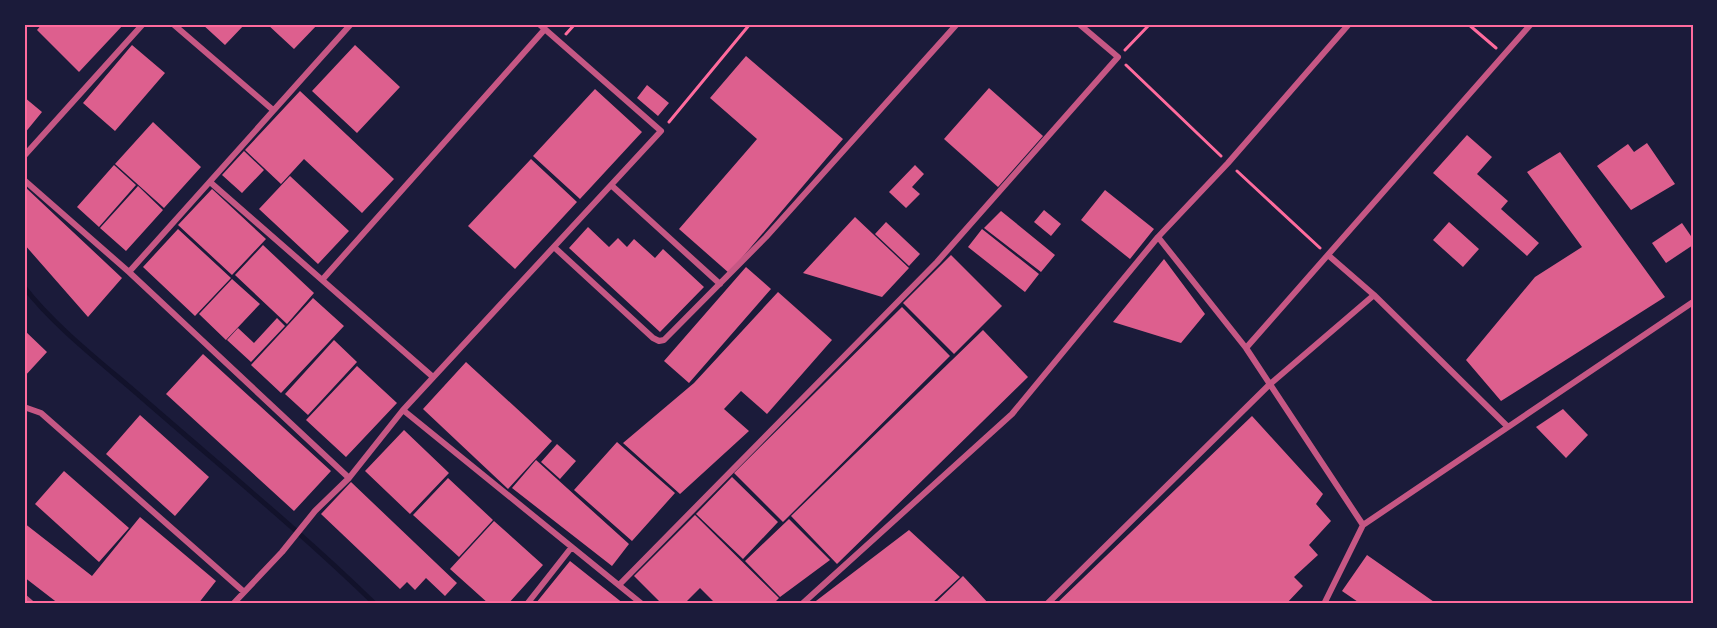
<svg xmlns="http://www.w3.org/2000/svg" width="1717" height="628" font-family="Roboto,sans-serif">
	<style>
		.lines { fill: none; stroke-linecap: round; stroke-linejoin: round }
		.stream { stroke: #12122b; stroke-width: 5 }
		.building { fill: #dd5f8e }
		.path { stroke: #ff6b9d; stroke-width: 3 }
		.minor { stroke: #c65784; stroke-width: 6 }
		.neatline { fill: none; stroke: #ff6b9d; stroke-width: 2 }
	</style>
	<rect width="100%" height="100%" fill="#1b1b3a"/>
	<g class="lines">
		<path class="stream" d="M24,287C55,327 102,363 140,396C219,465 300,531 375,604"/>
	</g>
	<path class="building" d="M42,24H124L79,72L37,30Z
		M202,24H245L225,45Z
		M267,24H318L294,49Z
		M132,45L165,73L115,131L83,103Z
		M355,45L400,87L357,133L312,91Z
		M746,56L843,139L729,273L679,229L757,139L710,98Z
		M647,85L669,103L658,116L637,98Z
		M989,88L1043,136L998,187L944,139Z
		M595,89L642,132L580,199L533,156Z
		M300,91L394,179L362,213L304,159L281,184L245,150Z
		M24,97L42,112L24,134Z
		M153,122L201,167L164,208L115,164Z
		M1467,135L1492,157L1477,174L1508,201L1501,209L1539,243L1527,256L1433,173Z
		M1647,143L1675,184L1631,210L1597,166L1628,144L1634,152Z
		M244,151L264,170L242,193L222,175Z
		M1560,152L1665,297L1501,401L1466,360L1535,277L1582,247L1527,172Z
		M531,159L577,202L515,269L468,226Z
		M114,165L136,185L99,227L77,207Z
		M915,165L924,174L912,187L920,194L906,208L889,192Z
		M290,176L349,231L318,264L259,209Z
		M24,186L122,278L88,317L24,244Z
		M138,186L163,210L126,251L100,228Z
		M212,189L266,239L232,275L178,225Z
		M1105,190L1154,229L1130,259L1081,220Z
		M1044,210L1061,224L1051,236L1034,222Z
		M1001,211L1055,255L1041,272L984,228Z
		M855,217L909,268L882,297L803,273Z
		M886,222L920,254L909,266L875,234Z
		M1449,222L1479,249L1463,267L1433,240Z
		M1682,223L1693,239V245L1666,263L1652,243Z
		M588,227L609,247L618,238L627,247L634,239L655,258L663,249L704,287L660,332L569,248Z
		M178,229L231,278L195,316L143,267Z
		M982,229L1039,274L1025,292L968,247Z
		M263,245L314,293L287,324L235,275Z
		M951,255L1002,306L954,354L903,303Z
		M1164,259L1205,314L1181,343L1113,322Z
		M746,267L771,289L689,383L664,361Z
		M232,279L260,304L226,340L199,314Z
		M778,292L832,340L767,414L741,391L724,409L749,431L680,494L623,443L694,383Z
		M313,298L344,326L281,393L251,365Z
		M902,307L950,356L783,522L734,473Z
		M277,318L285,326L251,362L227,340L238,328L254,343Z
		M24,330L47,352L24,377Z
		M983,330L1028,377L837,564L791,516Z
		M334,340L357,362L308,415L285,394Z
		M203,354L331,471L294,511L166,394Z
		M466,362L552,441L508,489L423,409Z
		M357,366L397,403L346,457L306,420Z
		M1563,409L1588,435L1566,458L1536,427Z
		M140,415L209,477L175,516L106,454Z
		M1252,416L1323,494L1316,504L1331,521L1309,545L1318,555L1294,577L1303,586L1286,604H1056Z
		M404,430L449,473L410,514L365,471Z
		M617,442L675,493L632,541L574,490Z
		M557,444L576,461L560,479L541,462Z
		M536,460L629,544L612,566L512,488Z
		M64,471L129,528L99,562L35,504Z
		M732,477L778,522L743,559L696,514Z
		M448,478L493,520L459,557L413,515Z
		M351,482L457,583L445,596L426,578L415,590L407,582L400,589L321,514Z
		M695,515L779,598L773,604H716L700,588L684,604H662L634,576Z
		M140,517L216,581L198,604H59L24,577V523L92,576Z
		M789,519L830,560L780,597L745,561Z
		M494,521L543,565L508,604H489L450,569Z
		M909,530L960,577L931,604H812Z
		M1367,555L1437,604H1361L1342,591Z
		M570,561L624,604H537L536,603Z
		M963,576L989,604H934Z"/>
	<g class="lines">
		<path class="path" d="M1468,24L1496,48
			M566,34L575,24
			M1125,50L1150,24
			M1126,65L1221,156
			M669,122L750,24
			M1237,171L1320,248"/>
		<path class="minor" d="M173,24L273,110
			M24,156L143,24
			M24,180L129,272L349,478L315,511L282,552L233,604
			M210,182L433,377
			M611,185L720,284
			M1158,237L1246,348L1363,525L1693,302
			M554,247L653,338L659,341L664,340L766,237L957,24
			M1328,255L1374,295L1507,426
			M129,272L351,24
			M322,280L545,29
			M1246,348L1531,24
			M24,407L41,413L243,591
			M403,410L661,131L539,24
			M349,478L403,410L642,604
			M619,585L937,262L1118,57L1079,24
			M24,597L32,604
			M527,604L571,548
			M802,604L1012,414L1158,237L1228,163L1349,24
			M1047,604L1269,385L1374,295
			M1324,604L1363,525"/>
	</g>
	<rect width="1717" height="628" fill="none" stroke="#1b1b3a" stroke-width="51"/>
	<rect x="26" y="26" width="1666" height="576" class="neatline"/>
</svg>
